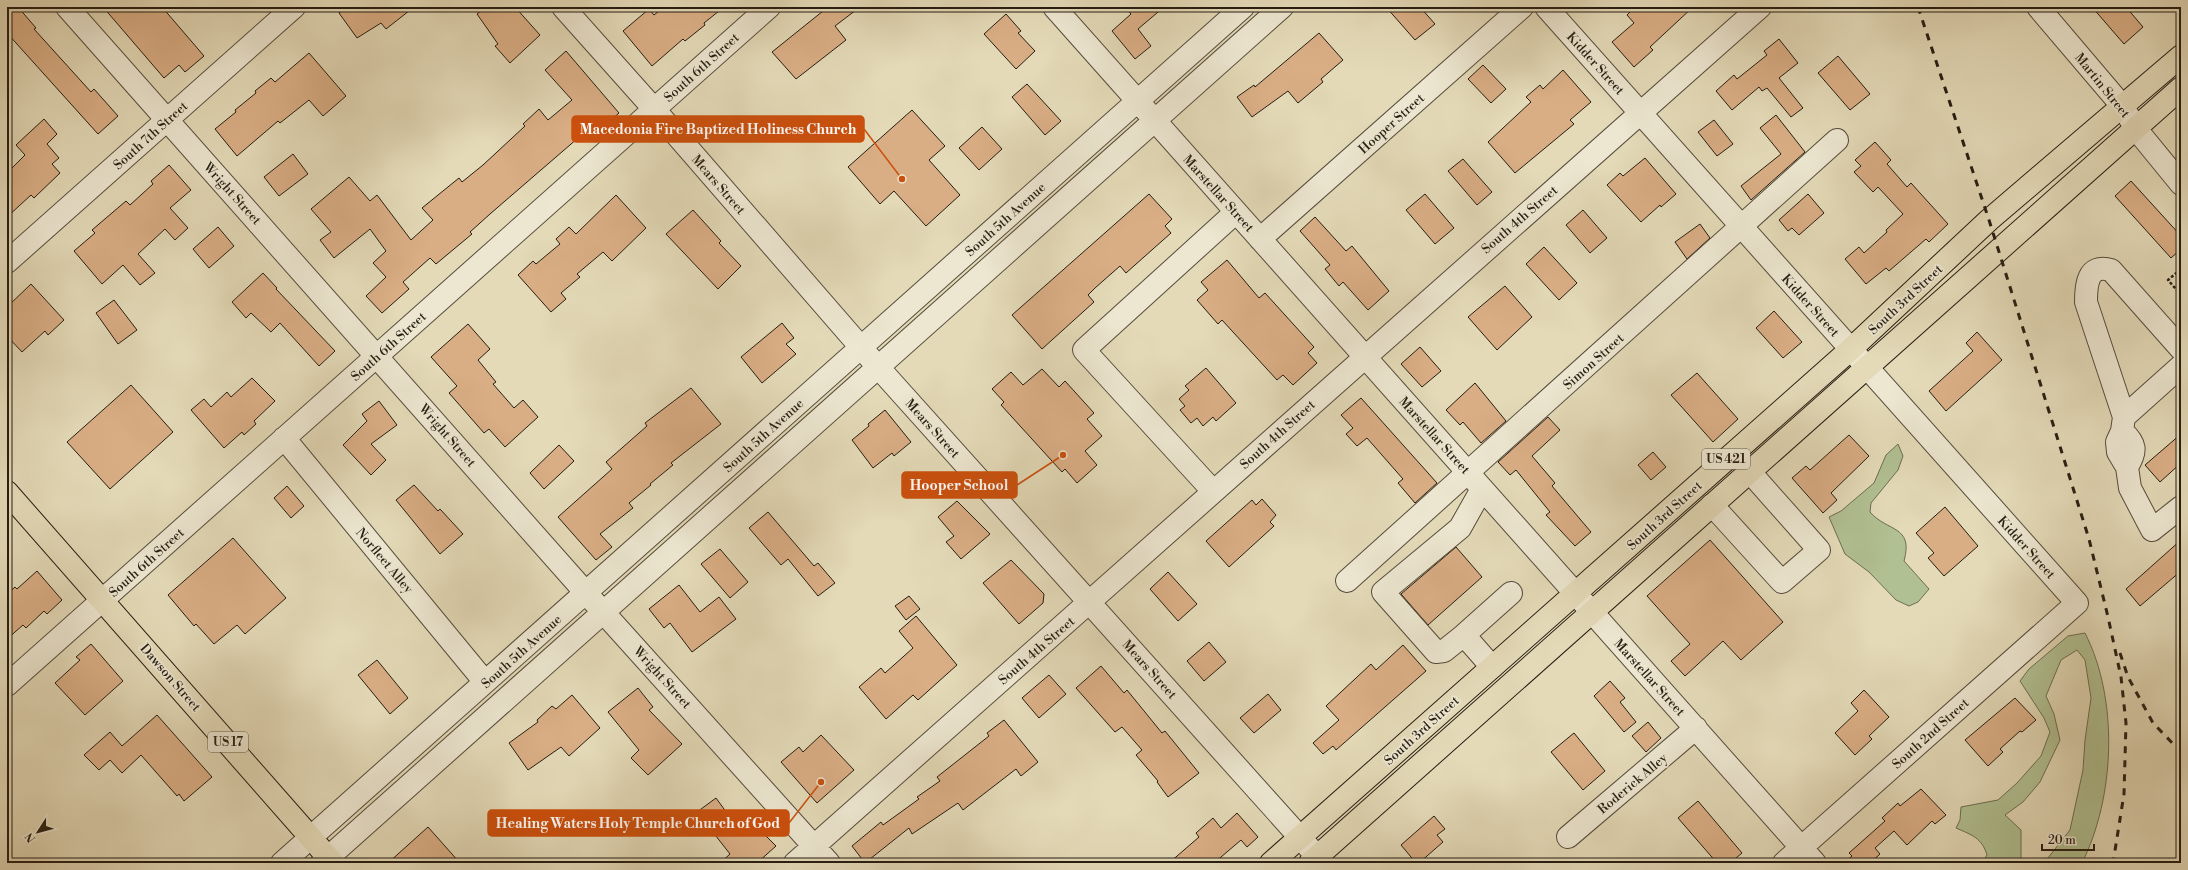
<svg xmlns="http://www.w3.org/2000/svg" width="2188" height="870" font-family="'Libre Bodoni',serif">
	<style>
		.green { fill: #b1c092; stroke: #6b6e52 }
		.building { fill: #daae85; stroke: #251d12 }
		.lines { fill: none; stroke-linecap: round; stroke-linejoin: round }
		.minor-casing { stroke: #554c3c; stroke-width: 24 }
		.major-casing { stroke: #251d12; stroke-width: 24 }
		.highway-casing { stroke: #251d12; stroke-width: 24 }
		.path { stroke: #251d12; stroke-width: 2.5; stroke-dasharray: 3 2; stroke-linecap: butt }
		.minor { stroke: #ede7d1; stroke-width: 22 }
		.major { stroke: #e4dab8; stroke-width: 22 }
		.highway { stroke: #e4dab8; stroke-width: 22 }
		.rail { stroke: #251d12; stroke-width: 3; stroke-dasharray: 7 7; stroke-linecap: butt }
		.labels { text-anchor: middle; stroke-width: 3.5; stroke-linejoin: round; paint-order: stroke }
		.shield { fill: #ede7d1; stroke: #615a4b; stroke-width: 1 }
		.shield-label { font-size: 12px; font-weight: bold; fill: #251d12 }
		.street-label { font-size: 13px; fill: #251d12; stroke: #ede7d1 }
		.leader { fill: none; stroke: #cb500d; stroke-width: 1.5 }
		.callout-dot { fill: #cb500d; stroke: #ede7d1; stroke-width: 1.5 }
		.callout { fill: #cb500d; stroke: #cb500d; stroke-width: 1.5 }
		.callout-label { font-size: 14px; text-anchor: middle; font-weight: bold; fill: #fff }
	</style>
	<rect width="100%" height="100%" fill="#e4dab8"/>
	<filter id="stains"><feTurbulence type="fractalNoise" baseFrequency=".005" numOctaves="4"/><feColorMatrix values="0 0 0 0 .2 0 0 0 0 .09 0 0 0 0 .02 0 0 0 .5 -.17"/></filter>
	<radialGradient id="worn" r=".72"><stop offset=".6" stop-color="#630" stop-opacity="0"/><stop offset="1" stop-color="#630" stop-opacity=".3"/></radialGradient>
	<path class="green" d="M1898,444L1903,456L1898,470L1871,503L1870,512C1887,532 1914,525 1904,561L1929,589L1918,602L1909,606L1896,600L1869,572L1845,554L1829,517L1841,511L1874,483L1886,455Z
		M2085,633C2119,700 2115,797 2082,863H2044L2070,830L2083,770L2085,740L2091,698L2085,660L2077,650L2061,660L2046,696L2054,714L2060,740L2040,782L2023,802L2005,815L2021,830V863H1982L1987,855C1982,838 1972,835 1956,828L1960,820L1961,807L1998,800L2017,783L2041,756L2050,732L2044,718L2020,681L2029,669L2068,636Z"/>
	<path class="building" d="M7,7H18L36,28L34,29L91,92L94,89L118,116L98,134L7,33Z
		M103,7H162L204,56L185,72L179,65L164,78Z
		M347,7H414L386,29L381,23L357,38L339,13Z
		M486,7H515L540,35L510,63L495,46L498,44L477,14Z
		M664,7H724L704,23L705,25L685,41L683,39L652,66L623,31L649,9L654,15Z
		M828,7H860L835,26L846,40L796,79L772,52Z
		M1125,7H1164L1138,29L1151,46L1135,59L1112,31L1131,14Z
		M1386,7H1420L1435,24L1415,40Z
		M1635,7H1693L1650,47L1653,50L1634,67L1612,42L1634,23L1627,15Z
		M2092,7H2126L2143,27L2124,44Z
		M1006,14L1021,31L1018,33L1035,51L1016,69L984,34Z
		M1319,33L1343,60L1321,79L1323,82L1298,103L1288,91L1252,117L1237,97L1254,85L1255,87Z
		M1779,39L1798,63L1779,78L1803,108L1791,117L1767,88L1762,91L1759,87L1732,110L1716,91L1734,75L1737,79L1767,55L1764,51Z
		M566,51L619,113L590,138L585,132L490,214L470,232L472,234L436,264L430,258L403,282L409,289L382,313L366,296L386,277L373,263L386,251L370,229L334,258L320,240L331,232L311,209L349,177L370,201L377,195L411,240L433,220L422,208L459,178L462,182L483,165L525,126L523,124L539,109L548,120L572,100L545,70Z
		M309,53L346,96L323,116L309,100L280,123L278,121L237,156L215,129L236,112L235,110L256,93L255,91L271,78L275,82Z
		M1838,56L1870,94L1850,110L1818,73Z
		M1483,65L1506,89L1491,103L1468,79Z
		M1563,70L1591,102L1570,120L1574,124L1515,173L1488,142L1531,102L1526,97L1540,85L1543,89Z
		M1027,84L1061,121L1045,135L1012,97Z
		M912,110L945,146L929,160L960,195L926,226L894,191L880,204L848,167Z
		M1776,115L1805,152L1751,200L1741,186L1781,154L1760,128Z
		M44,119L57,134L47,144L59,158L52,164L60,173L34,198L31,195L7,217V173L25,155L16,145Z
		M1714,120L1733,144L1717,156L1698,132Z
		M982,127L1002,149L979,170L959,148Z
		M1875,142L1891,160L1887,164L1907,187L1911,183L1948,224L1929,242L1926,239L1889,271L1886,268L1866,284L1845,259L1859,247L1864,253L1887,232L1886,230L1903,214L1878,187L1873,192L1854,172L1861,166L1855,160Z
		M293,154L308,174L279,196L264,177Z
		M1645,158L1676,194L1661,207L1660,205L1641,222L1607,185L1620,173L1623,176Z
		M1463,159L1492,192L1477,205L1448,171Z
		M169,165L191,190L170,208L188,228L175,240L165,229L138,254L155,273L140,285L123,265L102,284L74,251L95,233L92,230L126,201L130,205L153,184L151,181Z
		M2131,181L2181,236V249L2171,258L2115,196Z
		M1149,194L1172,219L1165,226L1171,233L1126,273L1120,266L1095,288L1088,295L1094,302L1042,349L1012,315Z
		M1425,194L1454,228L1435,244L1406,210Z
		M1808,194L1824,213L1799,235L1792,228L1788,231L1779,220Z
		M616,195L646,228L612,261L603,252L577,274L580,277L561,293L566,299L551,312L518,275L533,261L536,264L560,244L556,239L569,227L576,234Z
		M693,210L721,241L719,243L741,266L718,289L666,234Z
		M1583,210L1607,238L1590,253L1566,225Z
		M1315,217L1346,251L1352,246L1389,291L1368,310L1343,282L1339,286L1325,269L1330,265L1300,231Z
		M1700,224L1710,238L1687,259L1675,242Z
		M218,227L234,246L209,268L193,249Z
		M1544,247L1577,283L1559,300L1526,264Z
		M1227,260L1259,298L1265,293L1314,347L1308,353L1317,363L1293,385L1283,375L1277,380L1222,320L1218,324L1197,300L1208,290L1201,282Z
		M263,273L277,288L276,289L335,351L319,366L280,323L271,332L251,313L246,318L232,302Z
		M31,284L64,320L48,335L45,331L22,352L7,336V307Z
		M1505,286L1532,317L1497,350L1468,317Z
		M114,300L137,330L118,344L96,313Z
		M1774,311L1802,342L1783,358L1756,328Z
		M782,323L794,338L786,344L796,354L762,383L741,357Z
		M468,324L490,349L478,360L496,382L493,384L514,408L523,400L538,417L505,447L489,429L484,433L449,393L457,386L431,357Z
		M1977,332L2002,360L1946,411L1929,391L1973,351L1966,343Z
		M1420,347L1441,371L1422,387L1401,364Z
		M1206,368L1236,403L1216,421L1213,417L1203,426L1197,418L1191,423L1180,410L1185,406L1179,399L1189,390L1185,386Z
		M1042,369L1059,387L1065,381L1094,413L1087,419L1102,436L1085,451L1097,465L1077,483L1065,469L1062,472L1001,405L1004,402L992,389L1011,372L1023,385Z
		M1697,373L1738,419L1713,442L1671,395Z
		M252,378L275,401L254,421L256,424L244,435L242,432L224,448L191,410L204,399L211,407L227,392L231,397Z
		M1475,383L1506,421L1481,443L1463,422L1460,425L1446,410Z
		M131,385L173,432L110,489L67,442Z
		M691,388L721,424L671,463L673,465L650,484L651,485L629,503L633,508L600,534L612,547L596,560L558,517L612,469L606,462L647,426L645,423Z
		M1361,398L1437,483L1415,503L1398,483L1403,479L1367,438L1357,446L1346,434L1353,428L1341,415Z
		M379,401L397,425L371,444L386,460L371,475L343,445L367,421L362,414Z
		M885,410L911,442L894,456L892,453L873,468L852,440L869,426L868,424Z
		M1548,417L1560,430L1532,456L1555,483L1552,486L1591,532L1575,546L1546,515L1550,512L1516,470L1510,475L1498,462Z
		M2181,434V463L2160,482L2145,465Z
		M1849,435L1869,456L1831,493L1837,500L1823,513L1792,478L1806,466L1810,470Z
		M559,445L574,461L544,489L530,473Z
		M1653,452L1666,467L1651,480L1638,465Z
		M414,485L438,511L440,509L463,534L440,554L396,500Z
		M287,486L304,506L291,518L274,498Z
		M1262,499L1276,515L1270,522L1274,526L1229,567L1206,541L1252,500L1256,505Z
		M957,501L990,534L961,559L946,542L954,536L938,517Z
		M1945,507L1978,546L1944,576L1928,558L1934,553L1916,533Z
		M768,512L814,566L818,563L835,583L818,596L788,559L781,565L749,528Z
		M233,538L286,598L245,634L237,625L214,644L196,624L194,626L168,595Z
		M1710,540L1783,622L1741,660L1723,641L1685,676L1671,661L1690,644L1647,596Z
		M2181,540V571L2140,606L2126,589Z
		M1456,547L1482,577L1428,625L1401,594Z
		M720,549L748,582L730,598L701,564Z
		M1011,560L1044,594L1043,603L1019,624L983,583Z
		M37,571L62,600L47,614L44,611L26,628L23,625L7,639V594L15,587L17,589Z
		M1168,572L1197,604L1178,621L1150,589Z
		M679,585L700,612L719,597L736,619L692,652L670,623L664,628L649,609Z
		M909,596L920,609L906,620L895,606Z
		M916,616L957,665L918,700L913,695L886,719L859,687L881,668L885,673L913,648L899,631Z
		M1209,642L1226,662L1204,681L1187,661Z
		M91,644L123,681L85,715L55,683L80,660L76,657Z
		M1403,645L1426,671L1336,750L1333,746L1323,754L1313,743L1339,720L1326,706L1371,664L1376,670Z
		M377,660L408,698L390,714L358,675Z
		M1101,666L1124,693L1127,690L1162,733L1165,731L1199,773L1168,797L1157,782L1158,781L1136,755L1142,750L1122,727L1115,732L1076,688Z
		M1049,675L1066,694L1039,718L1022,698Z
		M1610,681L1625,698L1620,702L1636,722L1624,732L1594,696Z
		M638,688L653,707L649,710L682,744L648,775L631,758L639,750L608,712Z
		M1864,690L1889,717L1869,736L1872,739L1855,755L1835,733L1858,711L1851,703Z
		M1268,694L1281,710L1254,733L1240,718Z
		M572,695L600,728L569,756L561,747L528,770L509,743L538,722L537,720L552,706L556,709Z
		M2015,698L2036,720L2022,732L2020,731L2000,749L2003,752L1988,766L1965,740Z
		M157,715L212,777L184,801L179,794L177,796L141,755L122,773L110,760L99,770L84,755L110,732L122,746Z
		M1004,720L1038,762L1021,776L1016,769L963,810L958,803L912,834L909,828L865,863L852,846L881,822L883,825L919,799L917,797L940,781L937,777L989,736L987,733Z
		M1648,722L1661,738L1646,752L1632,736Z
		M1574,733L1605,771L1583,790L1551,752Z
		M821,735L854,770L817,803L781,762L799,747L803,752Z
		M1921,789L1946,815L1935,824L1932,821L1907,845L1894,831L1875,848L1880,854L1870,863H1844L1852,856L1849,853L1885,821L1882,818L1898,803L1900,806Z
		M716,798L732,820L739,813L756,830L758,828L776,846L757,863H720L730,854L697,812Z
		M1698,801L1742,853L1730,863H1717L1678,818Z
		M1237,813L1258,837L1247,847L1241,840L1214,863H1169L1199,837L1196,833L1213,818L1221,828Z
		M1434,816L1445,829L1437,835L1443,842L1419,863H1416L1401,845Z
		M428,827L460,863H388Z"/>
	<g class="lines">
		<g class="minor-casing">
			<path id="minor" d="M67,7L586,593L829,863
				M563,7L654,109L878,367L1323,863
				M1054,7L1815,863
				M1546,7L2077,603L1784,863
				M2038,7L2123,107L2136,129L2181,184
				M1260,239L1522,7
				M7,262L294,7
				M2124,417L2181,366
				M2122,431L2124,417L2086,302C2086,286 2087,263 2111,270L2181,349
				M284,438L485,682
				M2127,467C2137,451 2136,443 2122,431L2117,442L2118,452L2127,467L2130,488L2152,530L2181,507
				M1482,489L1460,528L1383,592L1436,652L1444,651L1464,635L1492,667
				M1213,491L1084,350L1236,212
				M1712,505L1782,582L1819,550L1749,471
				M1347,581L1837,140
				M1464,635L1511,593
				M7,685L769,7
				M1568,837L1696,728
				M282,863L1243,7
				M322,863L1282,7
				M795,863C1117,578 1438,292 1760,7"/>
		</g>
		<g class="major-casing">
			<path id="major" d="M7,492L333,863"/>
		</g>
		<g class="highway-casing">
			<path id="highway" d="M1271,863L1851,349L1989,220L2181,56
				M1310,863L2181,88"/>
		</g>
		<path class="path" d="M2181,269L2168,280L2181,295"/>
		<use href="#minor" class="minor"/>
		<use href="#major" class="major"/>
		<use href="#highway" class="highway"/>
		<path class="rail" d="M1918,7L1989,220L2089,539L2108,617L2121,677L2126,723L2124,794L2113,863
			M2120,653L2128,677L2153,723L2181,752"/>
	</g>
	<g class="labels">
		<g class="shield">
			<rect x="1702" y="449" width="48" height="20" rx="3"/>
			<rect x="208" y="732" width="40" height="20" rx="3"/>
		</g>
		<g class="shield-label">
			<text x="1726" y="463">US 421</text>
			<text x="228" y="746">US 17</text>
		</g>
		<g class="street-label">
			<text transform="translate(1596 63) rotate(48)" y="5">Kidder Street</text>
			<text transform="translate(701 67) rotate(-42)" y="5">South 6th Street</text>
			<text transform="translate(2103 85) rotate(51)" y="5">Martin Street</text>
			<text transform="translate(1391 123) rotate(-42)" y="5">Hooper Street</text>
			<text transform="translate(150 135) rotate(-42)" y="5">South 7th Street</text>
			<text transform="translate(719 184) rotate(49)" y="5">Mears Street</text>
			<text transform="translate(233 193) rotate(48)" y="5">Wright Street</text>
			<text transform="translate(1219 193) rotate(48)" y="5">Marstellar Street</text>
			<text transform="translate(1005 219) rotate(-42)" y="5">South 5th Avenue</text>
			<text transform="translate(1519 219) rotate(-41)" y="5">South 4th Street</text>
			<text transform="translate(1905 299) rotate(-43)" y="5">South 3rd Street</text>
			<text transform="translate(1811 305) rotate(48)" y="5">Kidder Street</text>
			<text transform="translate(388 346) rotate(-42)" y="5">South 6th Street</text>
			<text transform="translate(1593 361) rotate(-42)" y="5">Simon Street</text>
			<text transform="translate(933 428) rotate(48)" y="5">Mears Street</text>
			<text transform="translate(1277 434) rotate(-42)" y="5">South 4th Street</text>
			<text transform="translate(448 435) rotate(49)" y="5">Wright Street</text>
			<text transform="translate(763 435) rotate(-42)" y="5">South 5th Avenue</text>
			<text transform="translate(1435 435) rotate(48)" y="5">Marstellar Street</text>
			<text transform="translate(1664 515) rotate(-42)" y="5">South 3rd Street</text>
			<text transform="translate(2027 547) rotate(48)" y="5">Kidder Street</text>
			<text transform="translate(385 560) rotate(50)" y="5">Norfleet Alley</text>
			<text transform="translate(146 562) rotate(-42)" y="5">South 6th Street</text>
			<text transform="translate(1036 650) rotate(-41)" y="5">South 4th Street</text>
			<text transform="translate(521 651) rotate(-42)" y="5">South 5th Avenue</text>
			<text transform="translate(1150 669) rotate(48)" y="5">Mears Street</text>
			<text transform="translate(171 677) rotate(49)" y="5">Dawson Street</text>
			<text transform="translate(663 677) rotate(48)" y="5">Wright Street</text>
			<text transform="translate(1650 677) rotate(48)" y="5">Marstellar Street</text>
			<text transform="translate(1421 730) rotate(-42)" y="5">South 3rd Street</text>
			<text transform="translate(1930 733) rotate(-42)" y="5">South 2nd Street</text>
			<text transform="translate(1632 783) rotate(-40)" y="5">Roderick Alley</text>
		</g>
	</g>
	<path class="leader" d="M902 179L864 129M1063 455L1017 485M821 782L789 823"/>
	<g class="callout-dot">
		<circle cx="902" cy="179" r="4"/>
		<circle cx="1063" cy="455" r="4"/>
		<circle cx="821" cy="782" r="4"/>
	</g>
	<g class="callout">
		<rect x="572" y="116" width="292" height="26" rx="4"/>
		<rect x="902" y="472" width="115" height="26" rx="4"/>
		<rect x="488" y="810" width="301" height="26" rx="4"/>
	</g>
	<g class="callout-label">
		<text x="718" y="134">Macedonia Fire Baptized Holiness Church</text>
		<text x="959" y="490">Hooper School</text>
		<text x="638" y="828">Healing Waters Holy Temple Church of God</text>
	</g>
	<rect width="2188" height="870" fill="none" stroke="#e4dab8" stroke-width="24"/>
	<rect x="8" y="8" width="2172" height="854" fill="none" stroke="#251d12" stroke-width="2"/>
	<rect x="12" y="12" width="2164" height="846" fill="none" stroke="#251d12"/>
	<g transform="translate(38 832) rotate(234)" stroke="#ede7d1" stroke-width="3" paint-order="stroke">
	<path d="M0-3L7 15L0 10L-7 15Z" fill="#251d12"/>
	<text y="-6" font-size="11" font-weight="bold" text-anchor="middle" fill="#251d12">N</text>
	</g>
	<path d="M2042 844v6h52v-6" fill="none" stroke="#251d12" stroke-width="2"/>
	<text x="2048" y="844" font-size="12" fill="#251d12" stroke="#ede7d1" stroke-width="3" paint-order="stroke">20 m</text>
	<rect width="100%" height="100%" filter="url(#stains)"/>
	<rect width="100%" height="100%" fill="url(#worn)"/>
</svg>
